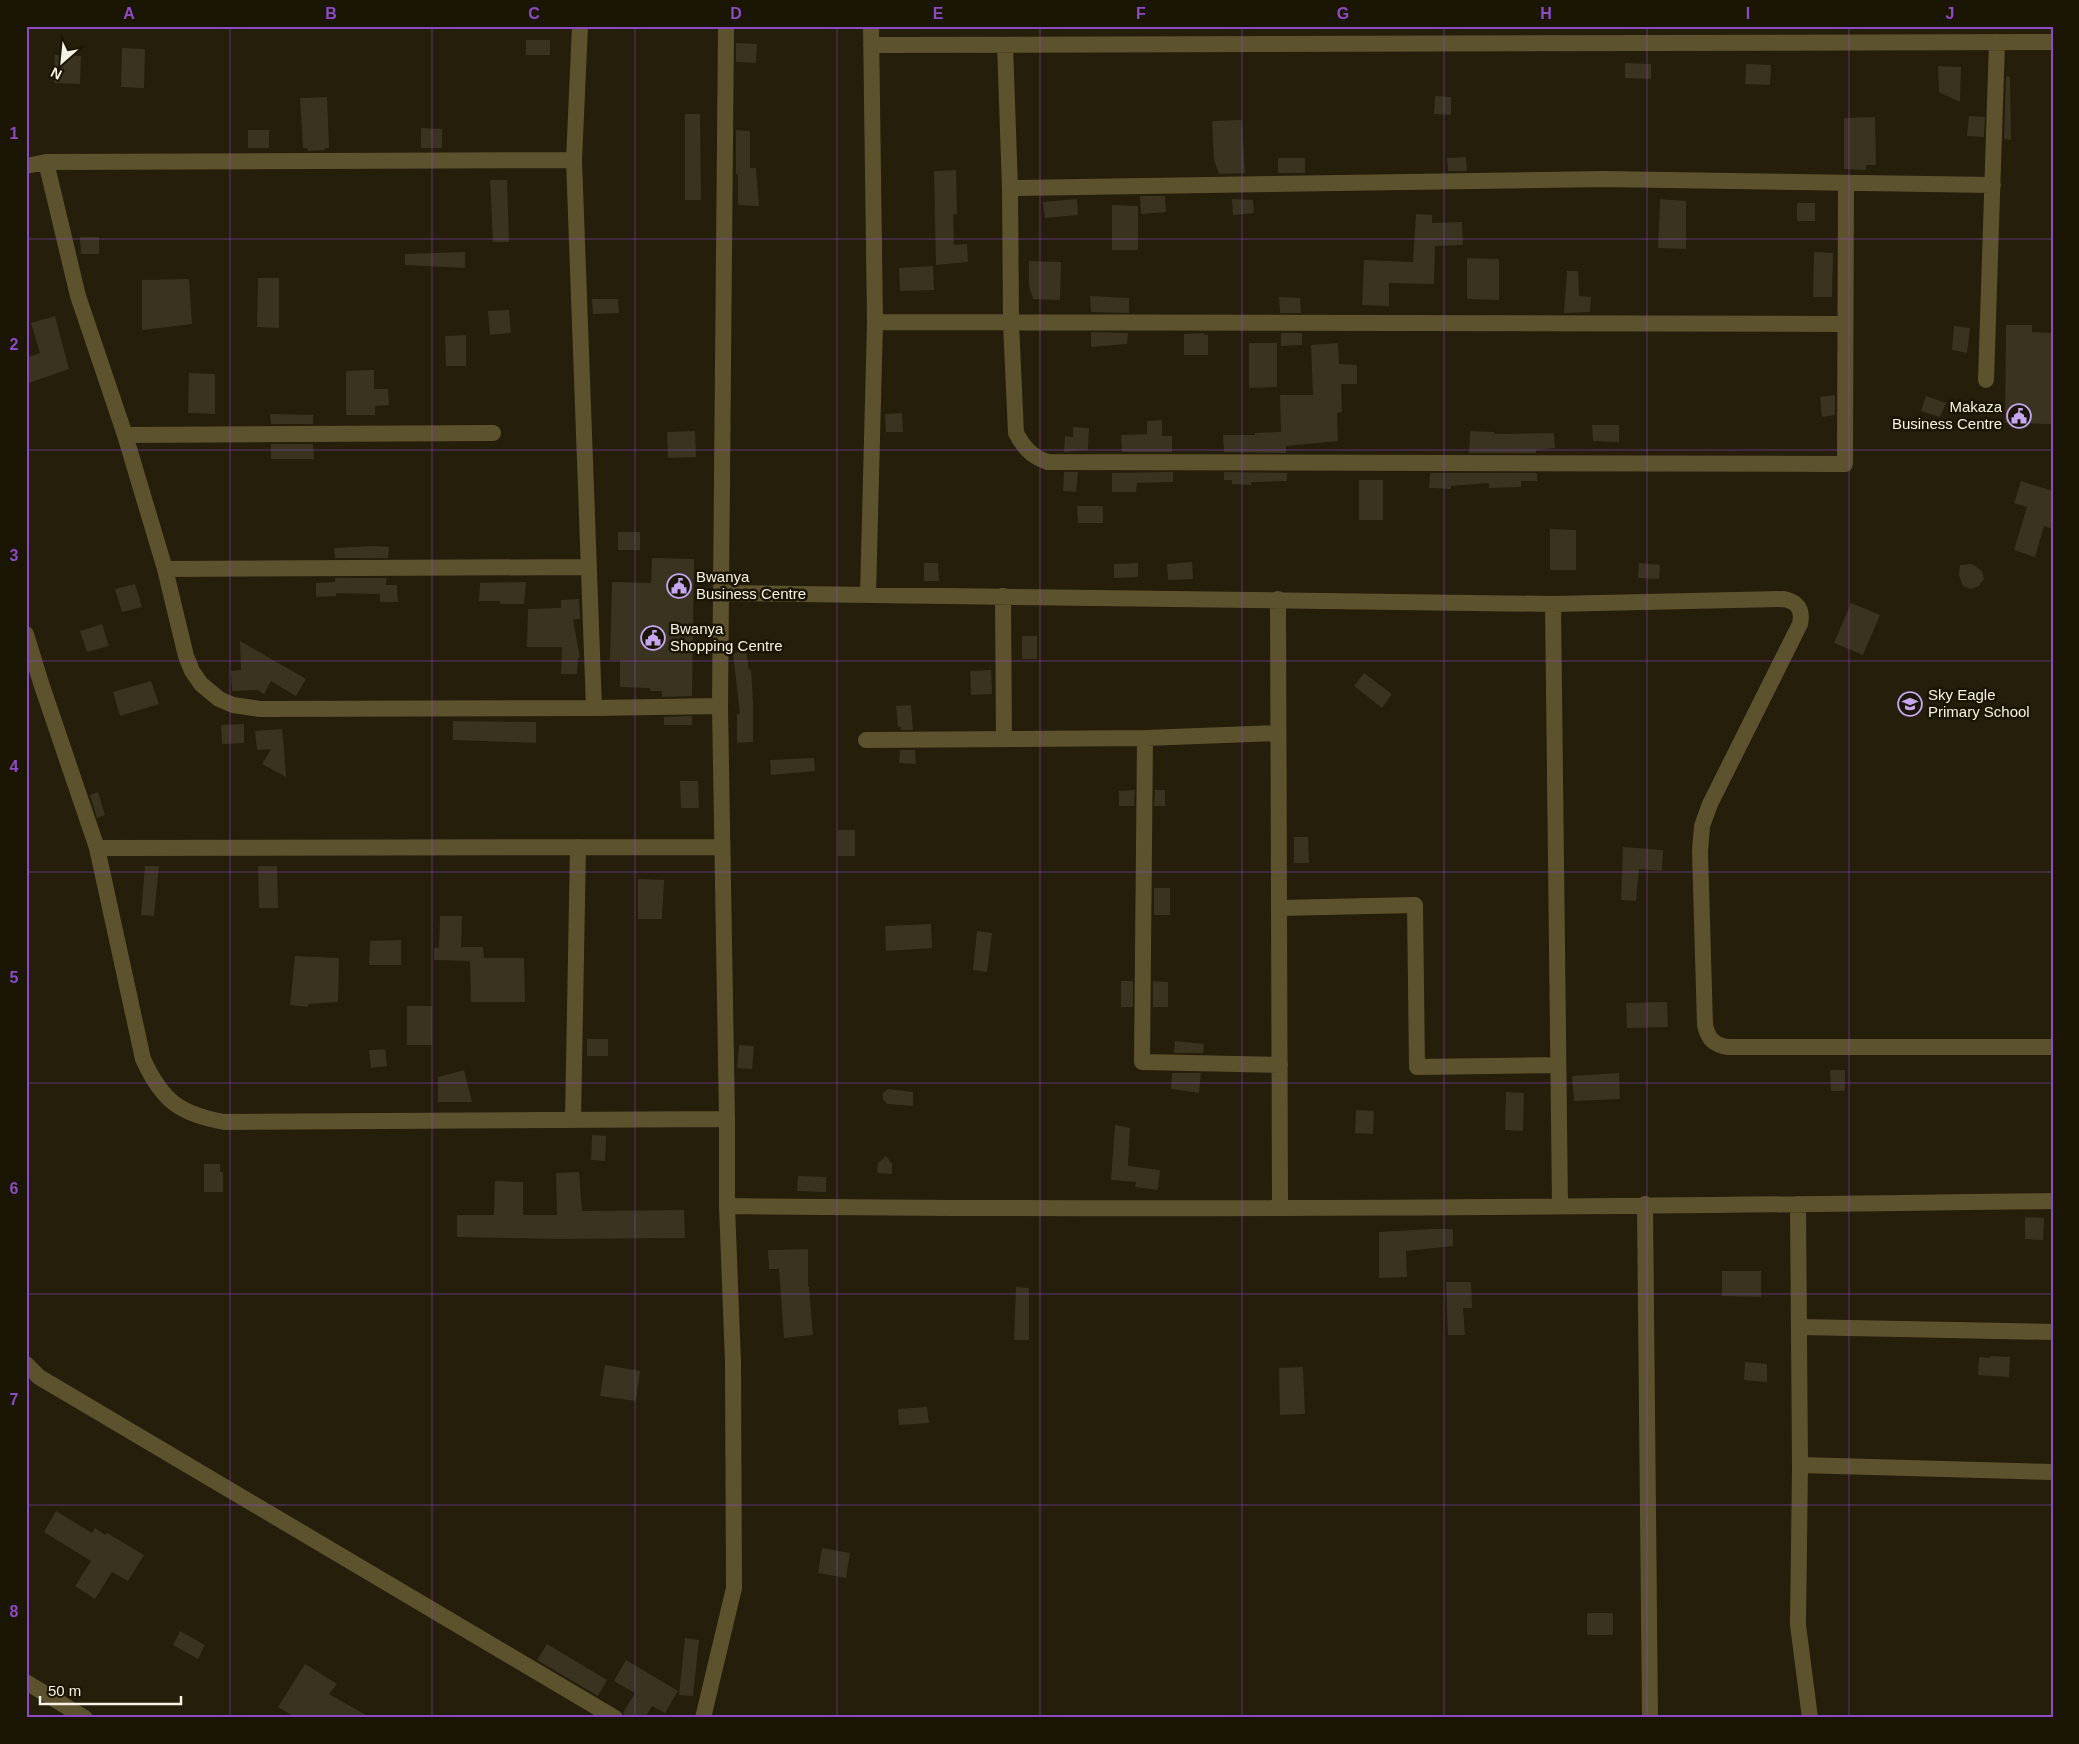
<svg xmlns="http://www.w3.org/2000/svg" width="2079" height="1744" font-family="Helvetica,sans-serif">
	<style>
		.building { fill: #393320 }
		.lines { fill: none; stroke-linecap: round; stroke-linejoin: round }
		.street { stroke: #5d522e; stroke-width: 16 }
		.grid { fill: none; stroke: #8d4ac5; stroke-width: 1; stroke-opacity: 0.55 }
		.labels { text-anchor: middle; stroke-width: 5; stroke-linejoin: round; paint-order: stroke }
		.poi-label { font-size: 15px; fill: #f5f1e5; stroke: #1b1504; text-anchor: start }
		.neatline { fill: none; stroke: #8d4ac5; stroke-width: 2 }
		.grid-label { font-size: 16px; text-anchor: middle; font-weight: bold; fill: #8d4ac5 }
	</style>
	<rect width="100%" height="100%" fill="#241e0b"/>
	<path class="building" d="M526,40H550V55H526Z
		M736,43L757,44L756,63L736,62Z
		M122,48L145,49L144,88L121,87Z
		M55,55L81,56L80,84L54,83Z
		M1625,63L1651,64V79L1625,78Z
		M1746,64L1771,65L1770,85L1745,84Z
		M1938,66L1961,67L1960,102L1939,92Z
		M2006,76L2010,77L2011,140L2004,139Z
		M1435,96L1451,97V115L1434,114Z
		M327,97L329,148H325V150L308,151L307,148H303L300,98Z
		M685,114H700L701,200H685Z
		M1969,116L1985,117L1984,137L1967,136Z
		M1875,117L1876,165H1866V170L1844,169V118Z
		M1242,120L1245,173L1219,174L1214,160L1212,121Z
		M421,128L442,129V148H421Z
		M248,130H269V148H248Z
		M736,130L750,131V168H756L759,206L738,205V174H736Z
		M1466,157L1467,171H1448L1447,158Z
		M1278,158H1305V173H1278Z
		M956,170L957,214H953L954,245L967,244L968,262L936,265L934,171Z
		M490,180H507L509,242H493Z
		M1140,196H1165L1166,212L1141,214Z
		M1077,199L1078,215L1045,218L1043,202Z
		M1232,199L1253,200L1254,213L1233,215Z
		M1660,199L1686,201V249L1658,248Z
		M1797,203H1815V221H1797Z
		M1112,205L1138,206V250H1112Z
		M1416,214L1432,215V223L1462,222L1463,245L1435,246L1434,284L1389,283V306L1362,305L1364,260L1413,262Z
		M80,237H99V254H81Z
		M465,252V268L405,265V254Z
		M1814,252L1833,253L1832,297H1813Z
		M1467,258L1499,259V300L1467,299Z
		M1029,261L1061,262L1060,300L1033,299L1029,286Z
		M933,266L934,290L900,291L899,268Z
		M1567,271H1578L1579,296L1591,297L1590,312L1564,313Z
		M258,278H279V328L257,327Z
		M189,279L192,324L142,330V280Z
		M1090,296L1129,298V313L1091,312Z
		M1279,297L1300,298L1301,313H1280Z
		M592,299H618L619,313L593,314Z
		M509,310L511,333L490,335L488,311Z
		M55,316L69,369L26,384V358L40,353L31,323Z
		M2006,325H2032V332L2053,333V424L2005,423Z
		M1954,326L1970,328L1967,353L1952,350Z
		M1091,332L1128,333L1127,344L1091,347Z
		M1204,333V335H1208V355H1184V334Z
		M1281,333H1302V345L1281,346Z
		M466,335V366H446L445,336Z
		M1249,343H1277V387L1249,388Z
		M1338,343L1339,364L1357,365V384H1341L1342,412L1337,413L1338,441L1286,446V453L1224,452L1223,435H1255V433L1281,432L1280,395H1313L1311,345Z
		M374,370V389H388L389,405L375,406V415H346V371Z
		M189,373L215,374V414L188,413Z
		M1835,395V415L1822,417L1820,397Z
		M1926,396L1946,403L1940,417L1921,411Z
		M902,413L903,432H886L885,414Z
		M270,414L313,415V424H271Z
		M1162,420V436H1172V452H1122L1121,435L1147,434V421Z
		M1592,425H1619V442L1593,441Z
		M1073,427L1089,428L1088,450L1064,452L1065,436L1073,437Z
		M695,431L696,457L668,458L667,432Z
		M1470,431L1494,432V434L1554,433L1555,448L1536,450V453H1469Z
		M271,444H313L314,459H271Z
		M1064,472H1078L1076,492L1063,491Z
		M1173,472V482L1137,483L1136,492H1112V473Z
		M1224,472L1287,473V481L1251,482V485L1232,484V480H1224Z
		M1430,473H1537V481H1521V487L1489,488V483L1451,486V489L1429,488Z
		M1359,480H1383V520H1359Z
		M2021,481L2053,491V529L2044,526L2035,557L2014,550L2027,507L2014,503Z
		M1077,506H1103V523H1078Z
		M1550,529L1576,530V570H1550Z
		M618,532H640V550H618Z
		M374,546L389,547L388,558H335L334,548Z
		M652,558L694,559L692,696L662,697V691H650V688L620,687V660H610L612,582L651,583Z
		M1192,562L1193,579L1168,580L1167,564Z
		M924,563H938L939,581H924Z
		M1138,563V577L1114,578V564Z
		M1639,563L1660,565L1659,579L1638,578Z
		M1972,564L1982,571L1984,579L1979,586L1971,589L1963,586L1959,575L1960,565Z
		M335,578H387L386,585H397L398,602H380V594L336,593V596L316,597V583L335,582Z
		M526,582L524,604H500V601H479L480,583Z
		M135,584L142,607L122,612L115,589Z
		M579,599L580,619H573L580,658H578L577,674H561L562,647H527L528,609L561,608V600Z
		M1851,603L1880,615L1863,655L1834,643Z
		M102,624L109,646L87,652L80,631Z
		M1022,636H1037V659H1022Z
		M240,641L306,679L296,696L271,681L264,694L257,690L232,691L231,671L241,670Z
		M746,651L749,670L751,669L753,701V742L737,743V714H740L733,653Z
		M991,670L992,694L971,695L970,671Z
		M1364,673L1392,694L1382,708L1354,686Z
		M151,681L159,704L120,716L113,692Z
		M911,705L913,730H901V727H898L896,706Z
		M692,716V725H664V717Z
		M453,721L536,722V743L453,740Z
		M244,724V743L222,744L221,725Z
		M282,729L284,748L286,777L262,764L271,749L257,750L255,731Z
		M900,750H915L916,764L899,763Z
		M814,758L815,771L771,775L770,760Z
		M680,781H698L699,808H681Z
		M1135,790L1134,806H1119V791Z
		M1155,790H1165V806H1154Z
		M98,792L105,815L97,818L90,795Z
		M838,830H855V856H838Z
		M1294,837H1308L1309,863H1294Z
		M1623,847L1663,850L1662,871L1639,869L1636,901L1621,900Z
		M145,866H159L154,916L141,915Z
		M258,866H277L278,908H259Z
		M638,879L664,880L662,919H638Z
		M1154,888H1170V915H1154Z
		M440,916H462L461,947H483L484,958H524L525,1002H471L470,961L434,960V948H439Z
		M931,924L932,948L886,951L885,926Z
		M977,931L992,933L987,972L973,970Z
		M401,940V965H369L370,941Z
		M295,956L339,958L338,1002L308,1004V1007L290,1005Z
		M1121,981H1133V1007H1121Z
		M1153,981L1168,982V1007H1153Z
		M1667,1002L1668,1027L1627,1028L1626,1003Z
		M407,1006H432V1045H407Z
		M587,1039H608V1056H587Z
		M1175,1041L1204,1044L1203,1053H1174Z
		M739,1045L754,1046L752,1069L737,1068Z
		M385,1049L387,1066L371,1068L369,1050Z
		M464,1070L472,1102H438V1077Z
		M1830,1070H1845V1091H1831Z
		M1172,1073H1201L1199,1093L1171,1089Z
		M1619,1073L1620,1099L1574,1101L1572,1076Z
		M888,1089L913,1092V1106L887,1104L883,1099V1093Z
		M1506,1092L1524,1093L1523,1131L1505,1130Z
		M1356,1110L1374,1111L1373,1134L1355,1133Z
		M1115,1125L1130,1128L1128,1166L1160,1170L1158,1190L1135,1187L1136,1182L1111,1180Z
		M592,1135L606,1136L605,1161L591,1160Z
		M886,1156L892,1164V1174L877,1173L878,1163Z
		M204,1164H220V1172H223V1192H204Z
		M579,1172L582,1211L684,1210L685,1238L558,1239L457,1237V1215H494L495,1181L523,1182V1215H557L556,1173Z
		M798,1176L826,1177V1192L797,1191Z
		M2025,1217L2044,1218L2043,1240L2025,1239Z
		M1431,1229H1453V1246L1406,1251L1407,1277L1379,1278V1232Z
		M808,1249V1287H809L813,1335L784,1338L779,1269H769L768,1250Z
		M1722,1271H1761V1297L1722,1296Z
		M1446,1282H1471L1472,1308H1463L1465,1335H1448Z
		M1016,1287L1029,1288V1340H1014Z
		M1990,1356L2010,1357L2009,1377L1978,1375L1979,1357L1990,1358Z
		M1745,1362L1767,1364V1382L1744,1380Z
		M605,1365L640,1371L636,1401L600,1396Z
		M1303,1367L1305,1414L1280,1415L1279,1368Z
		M927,1407L929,1423L899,1425L898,1409Z
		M56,1511L92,1533L95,1528L105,1535L107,1533L144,1555L128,1581L112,1572L95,1599L75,1586L91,1561L44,1532Z
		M822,1548L850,1553L846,1578L818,1573Z
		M1587,1613H1613V1635H1587Z
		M180,1631L205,1645L198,1659L173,1645Z
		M685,1638L699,1640L693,1696L679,1695Z
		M547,1644L607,1680L598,1696L537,1660Z
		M626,1660L678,1691L665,1713L652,1706L645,1718H625L623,1713L635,1693L614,1681Z
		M305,1664L337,1684L329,1694L371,1718H296L278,1707Z"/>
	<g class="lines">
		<path class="street" d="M580,26L574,160L594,708
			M871,45L2053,42
			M1005,45L1010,188L1603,179L1993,185
			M46,162L78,296L125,435L165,569L186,656L192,671L201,684L219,699L233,705L260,709L594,708L720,706
			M26,166L46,162L574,160
			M1010,188L1011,323L1016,433C1024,448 1032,457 1048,462L1845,464L1846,183
			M875,322L1845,324
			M1986,380L1997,42
			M125,435L493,433
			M165,569L589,567
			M721,593L1553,604L1784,599C1798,602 1803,610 1800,624L1710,804L1702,826L1700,851L1705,1025C1708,1039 1714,1045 1728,1047H2053
			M868,595L875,322L871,26
			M1003,596L1004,739
			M1278,599L1280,1207
			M1553,604L1560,1206
			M26,634L41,683L97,848L143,1059C162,1101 180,1114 224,1122L727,1119
			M1278,733L1145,738L1142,1062L1280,1065
			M866,740L1145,738
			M97,848L722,847
			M1279,908L1415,905L1417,1067L1558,1065
			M573,1119L578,847
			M1645,1204L1650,1718
			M1798,1204L1800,1465L1798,1625L1810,1718
			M727,1206C1169,1211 1611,1207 2053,1201
			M1799,1327L2053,1332
			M26,1364L39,1377L61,1390L615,1718
			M1800,1465L2053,1472
			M26,1682L85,1718
			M703,1718L734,1588L733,1362L727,1206V1119L720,706L726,26"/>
	</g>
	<path class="grid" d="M230,26V1718M432,26V1718M635,26V1718M837,26V1718M1040,26V1718M1242,26V1718M1444,26V1718M1647,26V1718M1849,26V1718M26,239H2053M26,450H2053M26,661H2053M26,872H2053M26,1083H2053M26,1294H2053M26,1505H2053"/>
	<defs>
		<g id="civic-ring" transform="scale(1.25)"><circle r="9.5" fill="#1b1504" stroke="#c5a7f1" stroke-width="1.5"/><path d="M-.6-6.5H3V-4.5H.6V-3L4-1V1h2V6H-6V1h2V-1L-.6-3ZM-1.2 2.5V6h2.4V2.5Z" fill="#c5a7f1"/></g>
		<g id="school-ring" transform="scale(1.25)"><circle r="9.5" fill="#1b1504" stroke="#c5a7f1" stroke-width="1.5"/><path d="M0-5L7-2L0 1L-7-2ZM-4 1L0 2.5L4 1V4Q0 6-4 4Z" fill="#c5a7f1"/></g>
	</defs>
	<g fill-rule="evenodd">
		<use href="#civic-ring" x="2019" y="416"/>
		<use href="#civic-ring" x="679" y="586"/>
		<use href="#civic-ring" x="653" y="638"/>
		<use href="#school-ring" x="1910" y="704"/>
	</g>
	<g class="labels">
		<g class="poi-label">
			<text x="2002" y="412" text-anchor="end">Makaza<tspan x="2002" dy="17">Business Centre</tspan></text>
			<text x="696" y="582">Bwanya<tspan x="696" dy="17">Business Centre</tspan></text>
			<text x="670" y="634">Bwanya<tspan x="670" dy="17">Shopping Centre</tspan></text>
			<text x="1928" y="700">Sky Eagle<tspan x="1928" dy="17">Primary School</tspan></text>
		</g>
	</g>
	<rect width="2079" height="1744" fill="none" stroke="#1b1504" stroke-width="55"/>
	<g transform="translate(62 62) rotate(207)" stroke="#1b1504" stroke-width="4" paint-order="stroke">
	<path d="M0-4L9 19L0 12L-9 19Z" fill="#f5f1e5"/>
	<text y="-8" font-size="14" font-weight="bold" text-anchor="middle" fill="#f5f1e5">N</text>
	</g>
	<path d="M40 1696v8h141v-8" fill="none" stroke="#f5f1e5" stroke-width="2.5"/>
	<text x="48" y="1696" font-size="15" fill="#f5f1e5" stroke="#1b1504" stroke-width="4" paint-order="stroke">50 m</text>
	<rect x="28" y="28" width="2024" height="1688" class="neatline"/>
	<g class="grid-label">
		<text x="129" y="19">A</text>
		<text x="331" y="19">B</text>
		<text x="534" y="19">C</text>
		<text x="736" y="19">D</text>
		<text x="938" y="19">E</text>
		<text x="1141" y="19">F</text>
		<text x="1343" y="19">G</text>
		<text x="1546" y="19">H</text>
		<text x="1748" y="19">I</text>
		<text x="1950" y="19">J</text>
		<text x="14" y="139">1</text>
		<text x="14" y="350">2</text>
		<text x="14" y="561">3</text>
		<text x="14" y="772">4</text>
		<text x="14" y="983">5</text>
		<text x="14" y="1194">6</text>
		<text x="14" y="1405">7</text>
		<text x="14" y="1617">8</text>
	</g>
</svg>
